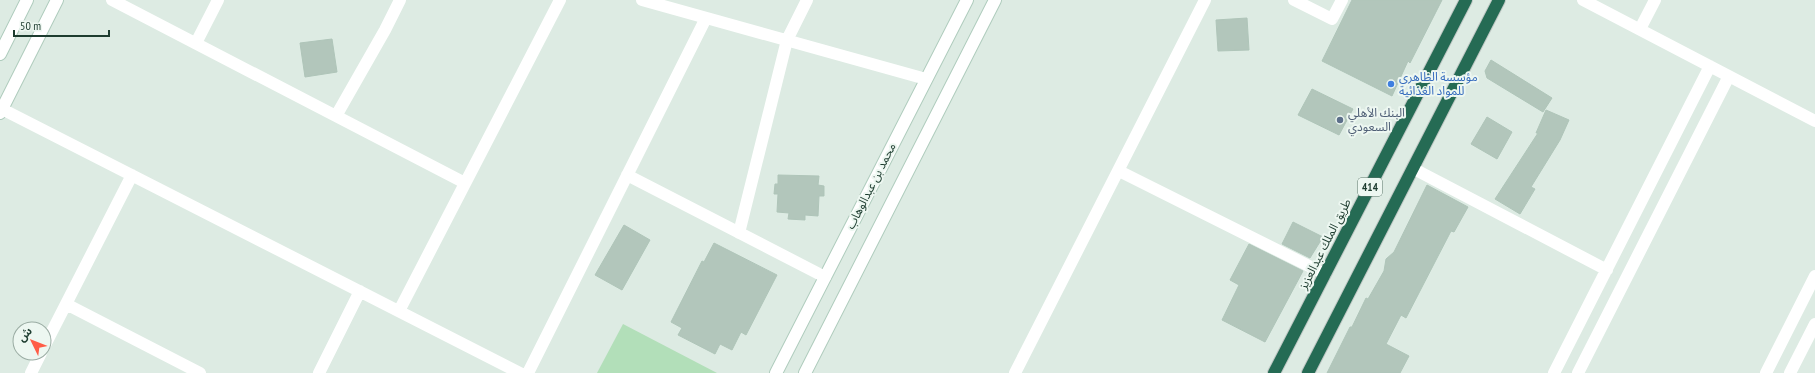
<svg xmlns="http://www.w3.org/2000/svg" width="1815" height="373" font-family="'PT Sans Narrow','Noto Sans Arabic',sans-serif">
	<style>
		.green { fill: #b2dfb9 }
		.building { fill: #b2c6bb; stroke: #afc5b9 }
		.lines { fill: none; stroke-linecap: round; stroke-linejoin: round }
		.secondary-casing { stroke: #afccbd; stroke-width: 14 }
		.highway-casing { stroke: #c0c8c5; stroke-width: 14 }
		.street { stroke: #fff; stroke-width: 12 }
		.secondary { stroke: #fff; stroke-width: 12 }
		.highway { stroke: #256b54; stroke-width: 12 }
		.shop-dot { fill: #3f7fe0; stroke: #edf7f1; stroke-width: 1.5 }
		.service-dot { fill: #5c6f8a; stroke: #edf7f1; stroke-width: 1.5 }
		.labels { text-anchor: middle; stroke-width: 4; stroke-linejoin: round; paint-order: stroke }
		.shield { fill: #edf7f1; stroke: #5b7469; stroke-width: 1 }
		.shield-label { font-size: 11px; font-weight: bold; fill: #1d3c2f }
		.shop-label { font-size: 12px; fill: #366cbe; stroke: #edf7f1; text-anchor: start }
		.service-label { font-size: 12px; fill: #4e5e75; stroke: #edf7f1; text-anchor: start }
		.street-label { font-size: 12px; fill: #1d3c2f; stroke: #edf7f1 }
	</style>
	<rect width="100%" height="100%" fill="#ddebe3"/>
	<path class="green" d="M623,324L717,373H597Z"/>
	<path class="building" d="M1352,0H1442L1410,63L1408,61L1392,96L1322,61Z
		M1247,18L1249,50L1218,51L1216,20Z
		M332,39L337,72L305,77L300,43Z
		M1491,60L1552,98L1543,112L1487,78L1485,71Z
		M1312,89L1353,109L1339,135L1298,115Z
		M1546,110L1569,120L1560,140L1531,187L1535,189L1520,214L1495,199L1538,133H1536Z
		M1487,117L1512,132L1497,159L1471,144Z
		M778,175L819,176L818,185L824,186V196H819L818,216L805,215V220L788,219L789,213L777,212L778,194H774L775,184H778Z
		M1427,185L1468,207L1454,232L1451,231L1406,318L1401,315L1386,344L1409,356L1400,373H1327L1350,327H1352L1366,298L1368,299L1384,271L1386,259L1394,252Z
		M1293,222L1323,237L1310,258L1282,244Z
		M624,225L650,240L622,290L595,275Z
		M714,243L777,275L746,335L741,332L732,350L720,344L715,354L678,335L682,328L671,322L702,261L704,262Z
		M1249,244L1303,271L1265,342L1222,320L1239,285L1230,280Z"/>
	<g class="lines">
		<g class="secondary-casing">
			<path id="secondary" d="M0,54L27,0
				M0,113L57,0
				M776,373L967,0
				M805,373L995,0"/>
		</g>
		<g class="highway-casing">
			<path id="highway" d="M1274,373L1466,0
				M1308,373L1499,0"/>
		</g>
		<path class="street" d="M112,0L465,183
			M642,0L926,79
			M1294,0L1332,19L1342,0
			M1583,0L1815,121
			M1640,29L1655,0
			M196,43L218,0
			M0,108L520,373
			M336,116L385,30L400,0
			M1414,169L1607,270
			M1119,171L1325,274
			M627,175L825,277
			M739,233L787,40L807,0
			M66,304L200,373
			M399,311L560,0
			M44,347L132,175
			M31,373L41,353
			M319,373L360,291
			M528,373L706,18
			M1015,373L1205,0
			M1554,373L1710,66
			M1578,373L1729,76
			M1766,373L1815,276
			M1790,373L1815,324"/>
		<use href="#secondary" class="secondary"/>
		<use href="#highway" class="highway"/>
	</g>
	<circle class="shop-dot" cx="1391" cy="84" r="4"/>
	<circle class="service-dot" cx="1340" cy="120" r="4"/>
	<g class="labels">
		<rect class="shield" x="1358" y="178" width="24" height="18" rx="3"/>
		<g class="shield-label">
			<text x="1370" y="191">414</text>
		</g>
		<g class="shop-label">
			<text x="1399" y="81">مؤسسة الظاهري<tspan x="1399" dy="14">للمواد الغذائية</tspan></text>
		</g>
		<g class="service-label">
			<text x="1348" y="117">البنك الأهلي<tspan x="1348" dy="14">السعودي</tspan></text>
		</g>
		<g class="street-label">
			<text transform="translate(871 186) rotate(-63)" y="4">محمد بن عبدالوهاب</text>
			<text transform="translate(1325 244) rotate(-63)" y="4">طريق الملك عبدالعزيز</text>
		</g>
	</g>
	<g transform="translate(32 341) rotate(313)"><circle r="19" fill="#edf7f1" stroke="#9aaca3"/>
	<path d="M0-3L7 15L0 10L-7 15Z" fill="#ff5c46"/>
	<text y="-6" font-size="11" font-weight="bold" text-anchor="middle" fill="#1d3c2f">ش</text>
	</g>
	<path d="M14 30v6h95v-6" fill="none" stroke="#1d3c2f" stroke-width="2"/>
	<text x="20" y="30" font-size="12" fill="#1d3c2f" stroke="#edf7f1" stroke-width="3" paint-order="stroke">50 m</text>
</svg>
